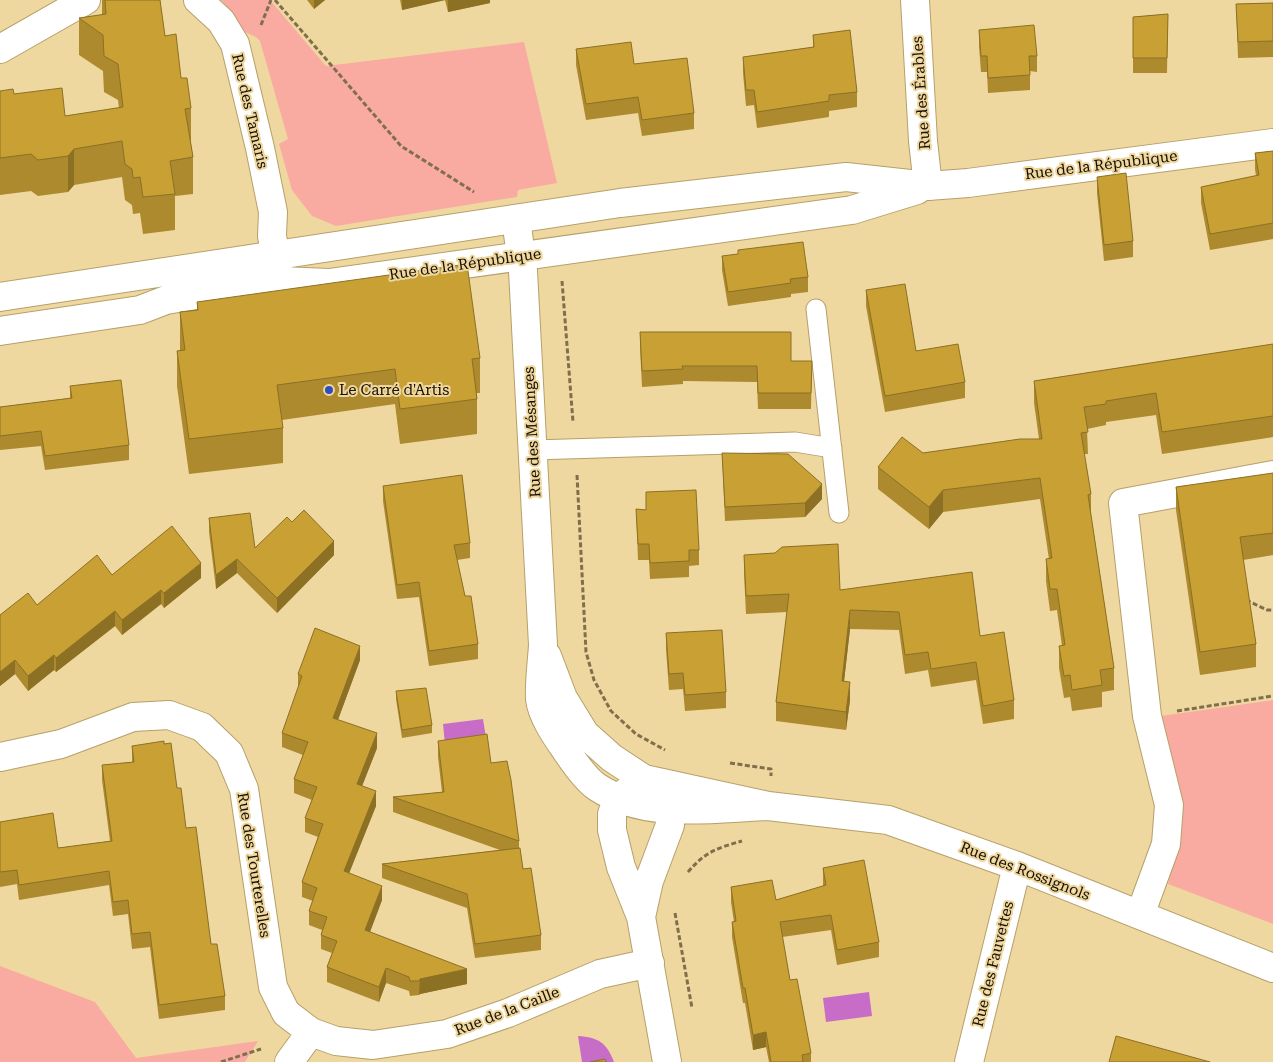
<svg xmlns="http://www.w3.org/2000/svg" width="1273" height="1062" font-family="'Roboto Serif',serif">
	<style>
		.green { fill: #faaba1 }
		.water { fill: #c86dc7 }
		.lines { fill: none; stroke-linecap: round; stroke-linejoin: round }
		.service-casing { stroke: #b6a06a; stroke-width: 21 }
		.minor-casing { stroke: #b6a06a; stroke-width: 30 }
		.tertiary-casing { stroke: #b6a06a; stroke-width: 30 }
		.path { stroke: #806f4d; stroke-width: 3; stroke-dasharray: 5 2.5; stroke-linecap: butt }
		.service { stroke: #fff; stroke-width: 19 }
		.minor { stroke: #fff; stroke-width: 28 }
		.tertiary { stroke: #fff; stroke-width: 28 }
		.wall { fill: #ac8a2d }
		.shaded-wall { fill: #8c7024 }
		.building { fill: #c8a034; stroke: #8c7024 }
		.poi-dot { fill: #2f4ebe; stroke: #efd7a0; stroke-width: 2 }
		.labels { text-anchor: middle; stroke-width: 4; stroke-linejoin: round; paint-order: stroke }
		.street-label { font-size: 15px; fill: #191000; stroke: #efd7a0 }
		.poi-label { font-size: 15px; fill: #191000; stroke: #efd7a0; text-anchor: start }
	</style>
	<rect width="100%" height="100%" fill="#efd7a0"/>
	<path class="green" d="M221,0H270L326,66L524,42L557,183L518,190L517,197L336,226L312,216L292,190L279,144L288,139L260,41L256,37L245,32L231,11Z
		M1273,700V924L1168,884L1177,850L1183,806L1161,716Z
		M0,966L95,1002L136,1058L258,1041L245,1062H0Z"/>
	<path class="water" d="M483,719L486,738L445,744L443,724Z
		M869,992L872,1016L826,1022L823,998Z
		M578,1036C598,1037 607,1043 614,1062H582Z"/>
	<g class="lines">
		<g class="service-casing">
			<path id="service" d="M816,309L839,513
				M533,450L795,442L832,448"/>
		</g>
		<g class="minor-casing">
			<path id="minor" d="M198,0L221,21L235,44L260,148L273,212L272,236L280,280
				M915,0L923,141L928,186
				M0,49L86,0
				M516,219L523,271L543,645C542,662 539,683 540,699C542,716 556,736 565,749C573,761 586,780 597,787C647,820 712,808 768,806
				M547,656L563,698L585,734L612,758L644,779L655,794L669,809L670,825L649,881L641,917
				M0,757L61,744L133,717L169,715L202,727L229,753L244,789L273,987L286,1013L311,1032
				M644,779L768,806L888,820L1017,866L1273,968
				M633,787L618,798L612,814V830L621,867L641,917L667,1062
				M1140,915L1166,844L1169,805L1147,716L1123,503L1273,475
				M289,1062L311,1032L336,1041L373,1045L447,1034L508,1013L600,974L650,963
				M969,1062L1017,866"/>
		</g>
		<g class="tertiary-casing">
			<path id="tertiary" d="M0,297L620,203L846,177L928,186L968,183L1273,143
				M0,331L140,310L166,300L280,281L329,283L852,210L917,190"/>
		</g>
		<path class="path" d="M275,0L401,146L474,192
			M261,25L271,0
			M562,281L573,422
			M577,475L586,652L594,680L611,711L636,734L665,750
			M1246,600L1267,610H1273
			M1177,711L1273,696
			M730,763L771,769V776
			M688,872C705,852 717,848 742,841
			M675,913L692,1008
			M221,1062L261,1049"/>
		<use href="#service" class="service"/>
		<use href="#minor" class="minor"/>
		<use href="#tertiary" class="tertiary"/>
	</g>
	<path class="wall" d="M102,0H160L165,36L191,108V144L193,157V194L175,196V230L143,234L140,213L133,214L132,205L125,200L122,177L74,185L68,192L38,196L31,191L0,195V91L14,94L65,116L119,108L118,100L104,92L103,71L79,55V18L102,15Z
		M307,0H325L314,9Z
		M400,0H490V3L448,12L445,0L402,10Z
		M1273,3V57L1238,58L1236,4Z
		M1168,14L1167,73H1133V17Z
		M979,30L1037,56V72L1030,71V90L988,93L987,72H981L979,46Z
		M813,35L857,92V107L829,111V117L757,128L754,105L746,106L743,73V57L813,47Z
		M576,49L634,64L694,113V129L642,136L638,113L586,120L576,65Z
		M1273,151V239L1210,250L1201,203V187L1256,176L1255,169V153Z
		M1097,177L1133,241V257L1104,261L1097,193Z
		M722,256L808,277V292L791,294V297L728,306L722,270Z
		M866,290L916,351L965,382V398L885,412L866,306Z
		M197,302L480,358V393H477V434L400,444L395,404L282,420L283,428V463L189,474L177,386V351L180,350V312L197,310Z
		M640,332L791,361H812L811,409H758L757,382L683,381V384L642,387L640,347Z
		M1273,344V437L1162,454L1156,415L1106,422V425L1087,429L1088,454H1084L1091,494V515L1114,668V690L1102,692V707L1072,711L1070,697L1064,698L1059,668V646H1062L1057,610L1050,611L1046,581V559H1049L1040,499L943,512L929,529L878,489V467L923,453L1039,439L1034,403V381Z
		M70,386L129,445V460L45,470L41,446L0,450V407L70,398Z
		M722,453L822,499L805,517L725,521Z
		M1273,473V555L1243,560L1256,644V667L1200,675L1176,510V487Z
		M383,486L470,543V558L457,560L465,596L478,644V659L429,666L419,597L397,599L383,501Z
		M646,492L699,550V565L689,566V577L650,579L649,560H638L636,509L646,510Z
		M209,518L255,548L334,555L277,613L237,573L216,589L209,532Z
		M744,555L840,590L980,636L1014,700V719L983,724L976,680L931,687L928,670L905,674L899,630L850,629L844,681L850,700L846,730L776,721V702L787,612L746,614L744,573Z
		M112,575L201,578L164,608L161,604L122,635L115,626L56,672L54,670L28,691L15,674L0,686V615L37,605Z
		M666,633L726,692V708L685,711L683,689L669,690L666,649Z
		M360,660L338,720L377,748L362,786L376,806L349,873L382,900L370,932L467,984L420,994L419,995L410,996L409,991L386,983L379,1002L327,982V967L332,953L321,949V935L322,930L309,925V911L313,901L302,897V882L318,837L305,832V818L312,800L294,793V779L303,755L282,747V733L298,689V674Z
		M396,691L432,725V733L402,738L396,699Z
		M438,741L491,763L519,841V848L523,869L541,935V950L475,958L467,908L382,878V864L500,850L393,812V797L442,792L438,757Z
		M164,744L177,788L211,944L225,996V1010L159,1019L150,947L132,949L128,914L113,916L109,885L19,900L17,884L0,887V822L58,848L110,841L102,780V765L132,762V746Z
		M823,868L879,942V957L837,965L831,930L782,937L790,980L811,1053V1062H769L766,1047L753,1050L745,1003H743L732,937V922H734L731,902V887L776,900L823,886Z"/>
	<path class="shaded-wall" d="M314,0H325L314,9Z
		M402,0H445L402,10Z
		M448,0H490V3L448,12Z
		M74,149V185L68,192V156Z
		M822,484V499L805,517V503Z
		M943,490V512L929,529V507Z
		M334,541V555L277,613V598Z
		M237,559V573L216,589V575Z
		M201,563V578L164,608V593Z
		M161,590V604L122,635V620Z
		M850,610V629L842,699V681Z
		M115,611V626L56,672V658Z
		M360,646V660L333,733V718Z
		M54,655V670L28,691V676Z
		M15,660V674L0,686V672Z
		M850,682V700L846,730V712Z
		M377,733V748L357,799V784Z
		M376,791V806L344,886V871Z
		M382,886V900L365,945V930Z
		M386,968V983L379,1002V987Z
		M467,969V984L420,994L419,995L420,979Z
		M766,1032V1047L753,1050V1035Z"/>
	<path class="building" d="M105,0H160L165,36L176,34L181,78H187L191,108L185,109L193,157L170,161L175,194L143,197L140,177L133,178L132,169L125,164L122,141L74,149L68,156L38,160L31,154L0,158V91L13,89L14,94L62,88L65,116L123,107L118,64L104,56L103,35L79,18L106,14Z
		M1273,3V41L1238,42L1236,4Z
		M1168,14L1167,58H1133V17Z
		M1034,25L1037,56H1029L1030,75L988,78L987,56H981L979,30Z
		M850,30L857,92L829,95V101L757,112L754,90H746L743,57L814,47L813,35Z
		M631,42L634,64L687,58L694,113L642,120L638,97L586,104L576,49Z
		M1273,151V223L1210,234L1201,187L1259,175L1255,153Z
		M1126,173L1133,241L1104,245L1097,177Z
		M803,242L808,277L790,279L791,283L728,292L722,256L738,254V250Z
		M467,264L480,358L472,359L477,399L400,409L395,369L277,385L283,428L189,439L177,351L185,350L180,312L198,310L197,302Z
		M905,284L916,351L958,344L965,382L885,396L866,290Z
		M640,332H791V361H812L811,393H758L757,366H682L683,369L642,371Z
		M1273,344V416L1162,432L1156,393L1106,401V404L1084,407L1088,432L1081,433L1091,494L1088,495L1114,668L1100,670L1102,685L1072,690L1070,675L1064,676L1059,646L1065,645L1057,589H1050L1046,559L1052,558L1040,478L943,490L929,507L878,467L902,437L923,453L1020,439H1042L1034,381Z
		M121,380L129,445L45,456L41,431L0,436V407L72,398L70,386Z
		M722,453L788,454L822,484L805,503L725,507Z
		M1273,473V533L1240,537L1256,644L1200,652L1176,487Z
		M462,475L470,543L454,545L465,596H471L478,644L429,651L419,582L397,585L383,486Z
		M696,490L699,550H689V561L650,563L649,544H638L636,509L646,510V492Z
		M304,510L334,541L277,598L237,559L216,575L209,518L250,513L255,548L287,517L292,522Z
		M172,526L201,563L164,593L161,590L122,620L115,611L56,658L54,655L28,676L15,660L0,672V615L28,593L37,605L97,555L112,575Z
		M838,544L840,590L972,572L980,636L1004,632L1014,700L983,706L976,662L931,669L928,652L905,655L899,612L850,610L842,681L850,682L846,712L776,702L789,594L746,596L744,555L775,553L782,547Z
		M315,628L360,646L333,718L377,733L357,784L376,791L344,871L382,886L365,930L467,969L420,979L419,981H410L409,977L386,968L379,987L327,967L337,941L321,935L327,917L309,911L317,888L302,882L323,824L305,818L317,787L294,779L308,742L282,733L302,676L298,674Z
		M722,630L726,692L685,695L683,673L669,674L666,633Z
		M426,688L432,725L402,730L396,691Z
		M487,734L491,763L507,761L511,780L519,841L393,797L444,792L438,741Z
		M164,741V744L171,743L177,788H181L186,828L196,827L211,944H217L225,996L159,1005L150,932L132,934L128,900L113,902L109,871L19,885L17,870L0,872V822L53,813L58,848L112,841L102,765L134,762L132,746Z
		M520,848L523,869L531,868L541,935L475,944L467,894L382,864Z
		M864,860L879,942L837,950L831,915L780,922L790,980L797,979L811,1053L802,1055L803,1062H771L766,1032L753,1035L745,988H743L732,922L736,921L731,887L772,880L776,900L826,885L823,868Z
		M1116,1036L1210,1062H1109Z
		M605,1059L606,1062H590Z"/>
	<circle class="poi-dot" cx="329" cy="390" r="5"/>
	<g class="labels">
		<g class="street-label">
			<text transform="translate(921 93) rotate(-94)" y="5">Rue des Érables</text>
			<text transform="translate(250 111) rotate(77)" y="5">Rue des Tamaris</text>
			<text transform="translate(1101 165) rotate(-7)" y="5">Rue de la République</text>
			<text transform="translate(465 264) rotate(-8)" y="5">Rue de la République</text>
			<text transform="translate(532 432) rotate(-93)" y="5">Rue des Mésanges</text>
			<text transform="translate(254 865) rotate(81)" y="5">Rue des Tourterelles</text>
			<text transform="translate(1025 871) rotate(21)" y="5">Rue des Rossignols</text>
			<text transform="translate(993 964) rotate(-76)" y="5">Rue des Fauvettes</text>
			<text transform="translate(507 1011) rotate(-21)" y="5">Rue de la Caille</text>
		</g>
		<g class="poi-label">
			<text x="339" y="395">Le Carré d'Artis</text>
		</g>
	</g>
</svg>
